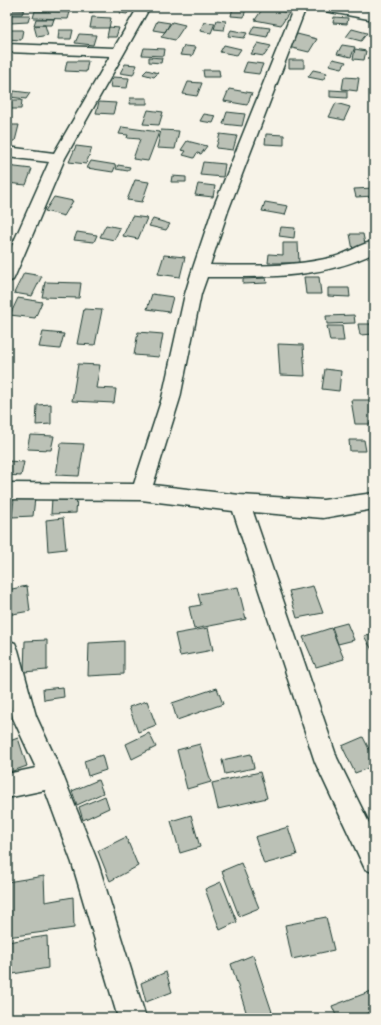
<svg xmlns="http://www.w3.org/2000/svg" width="381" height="1025" font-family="Mali,sans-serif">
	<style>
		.building { fill: #bbc1b6; stroke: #1f3d34 }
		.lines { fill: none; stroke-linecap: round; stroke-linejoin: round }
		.minor-casing { stroke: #1f3d34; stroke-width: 3 }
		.minor { fill: #f7f3e8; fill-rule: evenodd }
	</style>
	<rect width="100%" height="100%" fill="#f7f3e8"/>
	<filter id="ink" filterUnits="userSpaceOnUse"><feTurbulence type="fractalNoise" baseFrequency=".025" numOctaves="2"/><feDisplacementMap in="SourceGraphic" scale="8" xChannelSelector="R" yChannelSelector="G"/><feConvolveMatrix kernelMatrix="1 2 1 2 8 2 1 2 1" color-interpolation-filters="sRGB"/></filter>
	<g filter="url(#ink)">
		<path class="building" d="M82,7H94L93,12H81Z
			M124,7L131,8L127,14L120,13Z
			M233,7H246L244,17L231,16Z
			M263,8L289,13L281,25L255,20Z
			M8,9L24,10L22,14H7Z
			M35,11L70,12L68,19L33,18Z
			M7,15H30L28,22L10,23L11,21H7Z
			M92,17L111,18L109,28H90Z
			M334,17L348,18L347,24L333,23Z
			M36,19H54L52,25H34Z
			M217,20L226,21L224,30L214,29Z
			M157,21L170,23L165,32L153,30Z
			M172,22L185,25L175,40L161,37Z
			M204,22L215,23L211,33L200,31Z
			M45,25L48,35L37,37L34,26Z
			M254,26L270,28L267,37L250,34Z
			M109,27L119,28L116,37H107Z
			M352,29L367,33L361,41L346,37Z
			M7,30H23L21,40L7,39Z
			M59,30H73L71,39H58Z
			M231,30L247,33L244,38L228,36Z
			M79,34L96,35L93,45L75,43Z
			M297,34L317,39L309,52L288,47Z
			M258,43L271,46L264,56L251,54Z
			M224,45L241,49L237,55L220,52Z
			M342,45L355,47L351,57L337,54Z
			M184,46L196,47L192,56L180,55Z
			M144,48L165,49L164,56L142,55Z
			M355,49L366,51L364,60L353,59Z
			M149,57L162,58L161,63L149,62Z
			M333,59L346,62L342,68L329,65Z
			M289,60H304V68H289Z
			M67,61H88L86,72L65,71Z
			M247,62L263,64L259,74L243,72Z
			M125,64L137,65L133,75L120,73Z
			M147,70L158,73L154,77L143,74Z
			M203,70H219L220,77H204Z
			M313,70L327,73L323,80L308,77Z
			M112,77L129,78L127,88L110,87Z
			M344,77L359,78L357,91L342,89Z
			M188,82L202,83L197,96L183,94Z
			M229,89L252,93L247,105L224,101Z
			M330,90L347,91V98L330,97Z
			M14,91L30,93L26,99L10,97Z
			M130,98H147V104H129Z
			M7,100H22L21,109H7Z
			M99,102L116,103L113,114L96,113Z
			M336,103L350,107L344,120L329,117Z
			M148,110L163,112L159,125L143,124Z
			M227,112L245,114L242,126L223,124Z
			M204,114L216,116L213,123L200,121Z
			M7,125H19L15,141H7Z
			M122,127L159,132L148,161L133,159L140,139L127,138L128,135L119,134Z
			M161,130L179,131L175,149L157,148Z
			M220,134L237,136L233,150L216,148Z
			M266,134L284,135V145L265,144Z
			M187,141L207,146L201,154L197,153L194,158L183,155L186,151L181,150Z
			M76,146L92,148L86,164L69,162Z
			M91,161L116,165L113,172L87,168Z
			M203,162L225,164L223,177L200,175Z
			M118,165L130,167L128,171L116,169Z
			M7,166L32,169L26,185L7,183Z
			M172,176L186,177V182H171Z
			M135,180L149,182L142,202L127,200Z
			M198,184L215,186L213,197L195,195Z
			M374,188V196L356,197L354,189Z
			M54,197L73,201L64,216L45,211Z
			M265,202L288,206L285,215L262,211Z
			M132,216L147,218L138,239L123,236Z
			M153,219L170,224L166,230L149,226Z
			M106,225L120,228L114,240L100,237Z
			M281,227L295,228L294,238L279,236Z
			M77,232L97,235L94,242L74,240Z
			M350,234H363L366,249L353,250Z
			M283,243H298L299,263H268L269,254L283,255Z
			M164,255L185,257L180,277L158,274Z
			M24,273L42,276L32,296L14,293Z
			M304,277H319L321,294H306Z
			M266,278L267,283L243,284V279Z
			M45,282L81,283L79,298L42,297Z
			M328,288H349L350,297L328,296Z
			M152,294L173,297L169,312L147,309Z
			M18,298L42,302L35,318L10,315Z
			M84,309L102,310L95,345L77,344Z
			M354,315L355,323L327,324L326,316Z
			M358,324H374V334L360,335Z
			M327,326H342L344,341H330Z
			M43,332L64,334L60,349L39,347Z
			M138,332L163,334L159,357L134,355Z
			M278,344L303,345L305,376L280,375Z
			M78,364L100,365L96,388L116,389L114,403L72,401Z
			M325,369L341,371L339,391L322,389Z
			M351,400H374V424H355Z
			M51,404V424L36,425L37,405Z
			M30,435L54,436L51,450L27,449Z
			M349,440H364L366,451H350Z
			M61,443L84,444L79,476L56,475Z
			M7,461L24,462L21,476L7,475Z
			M77,497L76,513L51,514L52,498Z
			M35,498L33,516L12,517L14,499Z
			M63,518L66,549L48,551L46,520Z
			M27,586L30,611L7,615V590Z
			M313,586L323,613L297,618L289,591Z
			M238,587L246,619L194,629L189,607L201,605L198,594Z
			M347,623L354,640L338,644L332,627Z
			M208,628L213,650L180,656L175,634Z
			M331,628L344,659L316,667L303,637Z
			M374,632V653L364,636Z
			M47,640V670L24,672L25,641Z
			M124,641V674L88,676L89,643Z
			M63,687L64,697L44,700L43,689Z
			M217,688L223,704L177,720L172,703Z
			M147,701L156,725L138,732L129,707Z
			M149,733L156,747L132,759L126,744Z
			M363,737L374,759V766L355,773L342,746Z
			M18,738L27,766L7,773V742Z
			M200,744L211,782L187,789L177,750Z
			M251,754L254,768L225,774L222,760Z
			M102,755L106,770L88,776L84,761Z
			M260,772L267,798L218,809L212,783Z
			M98,780L103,793L77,805L72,791Z
			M105,796L109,808L83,820L79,807Z
			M191,815L200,847L180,853L171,821Z
			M288,827L297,855L264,864L255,837Z
			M126,837L138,866L110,881L98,851Z
			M241,863L259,908L239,916L222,871Z
			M44,876L45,902L73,897L74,928L7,937V882Z
			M221,882L237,922L220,930L205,889Z
			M326,917L334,950L292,959L285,925Z
			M47,936L48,968L7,975V942Z
			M253,955L274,1018H248L231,964Z
			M166,972L172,992L146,1002L141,983Z
			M374,990V1011L357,1018H337L332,1006Z"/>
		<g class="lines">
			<g class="minor-casing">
				<path id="minor" d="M138,7H150L65,158L15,276L13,280L7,282V257L49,162L7,157V147L54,153L110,56L7,52V44L114,48Z
					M294,7H306L228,211L210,265C251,266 294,267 334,257C348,253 360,244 374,241V253C323,279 263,277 207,277L201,294L180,398L153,485L240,495L323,500L374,493V509L323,518L253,512L337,758L374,833V873L365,869L315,762L233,511L141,500L7,499V483L134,484L162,398L185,294L192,271L212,211Z
					M319,7H345L374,12V20L325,11L321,10Z
					M7,640L15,643L18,650L36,716L60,768L98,863L146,1018H118L72,863L45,790L7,798V774L36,768L13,718L7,693Z"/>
			</g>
			<use href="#minor" class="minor"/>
		</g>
	</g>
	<rect width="381" height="1025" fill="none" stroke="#f7f3e8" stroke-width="24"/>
	<rect x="12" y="12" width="357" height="1001" fill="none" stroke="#1f3d34" stroke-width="1.5" filter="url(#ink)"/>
</svg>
